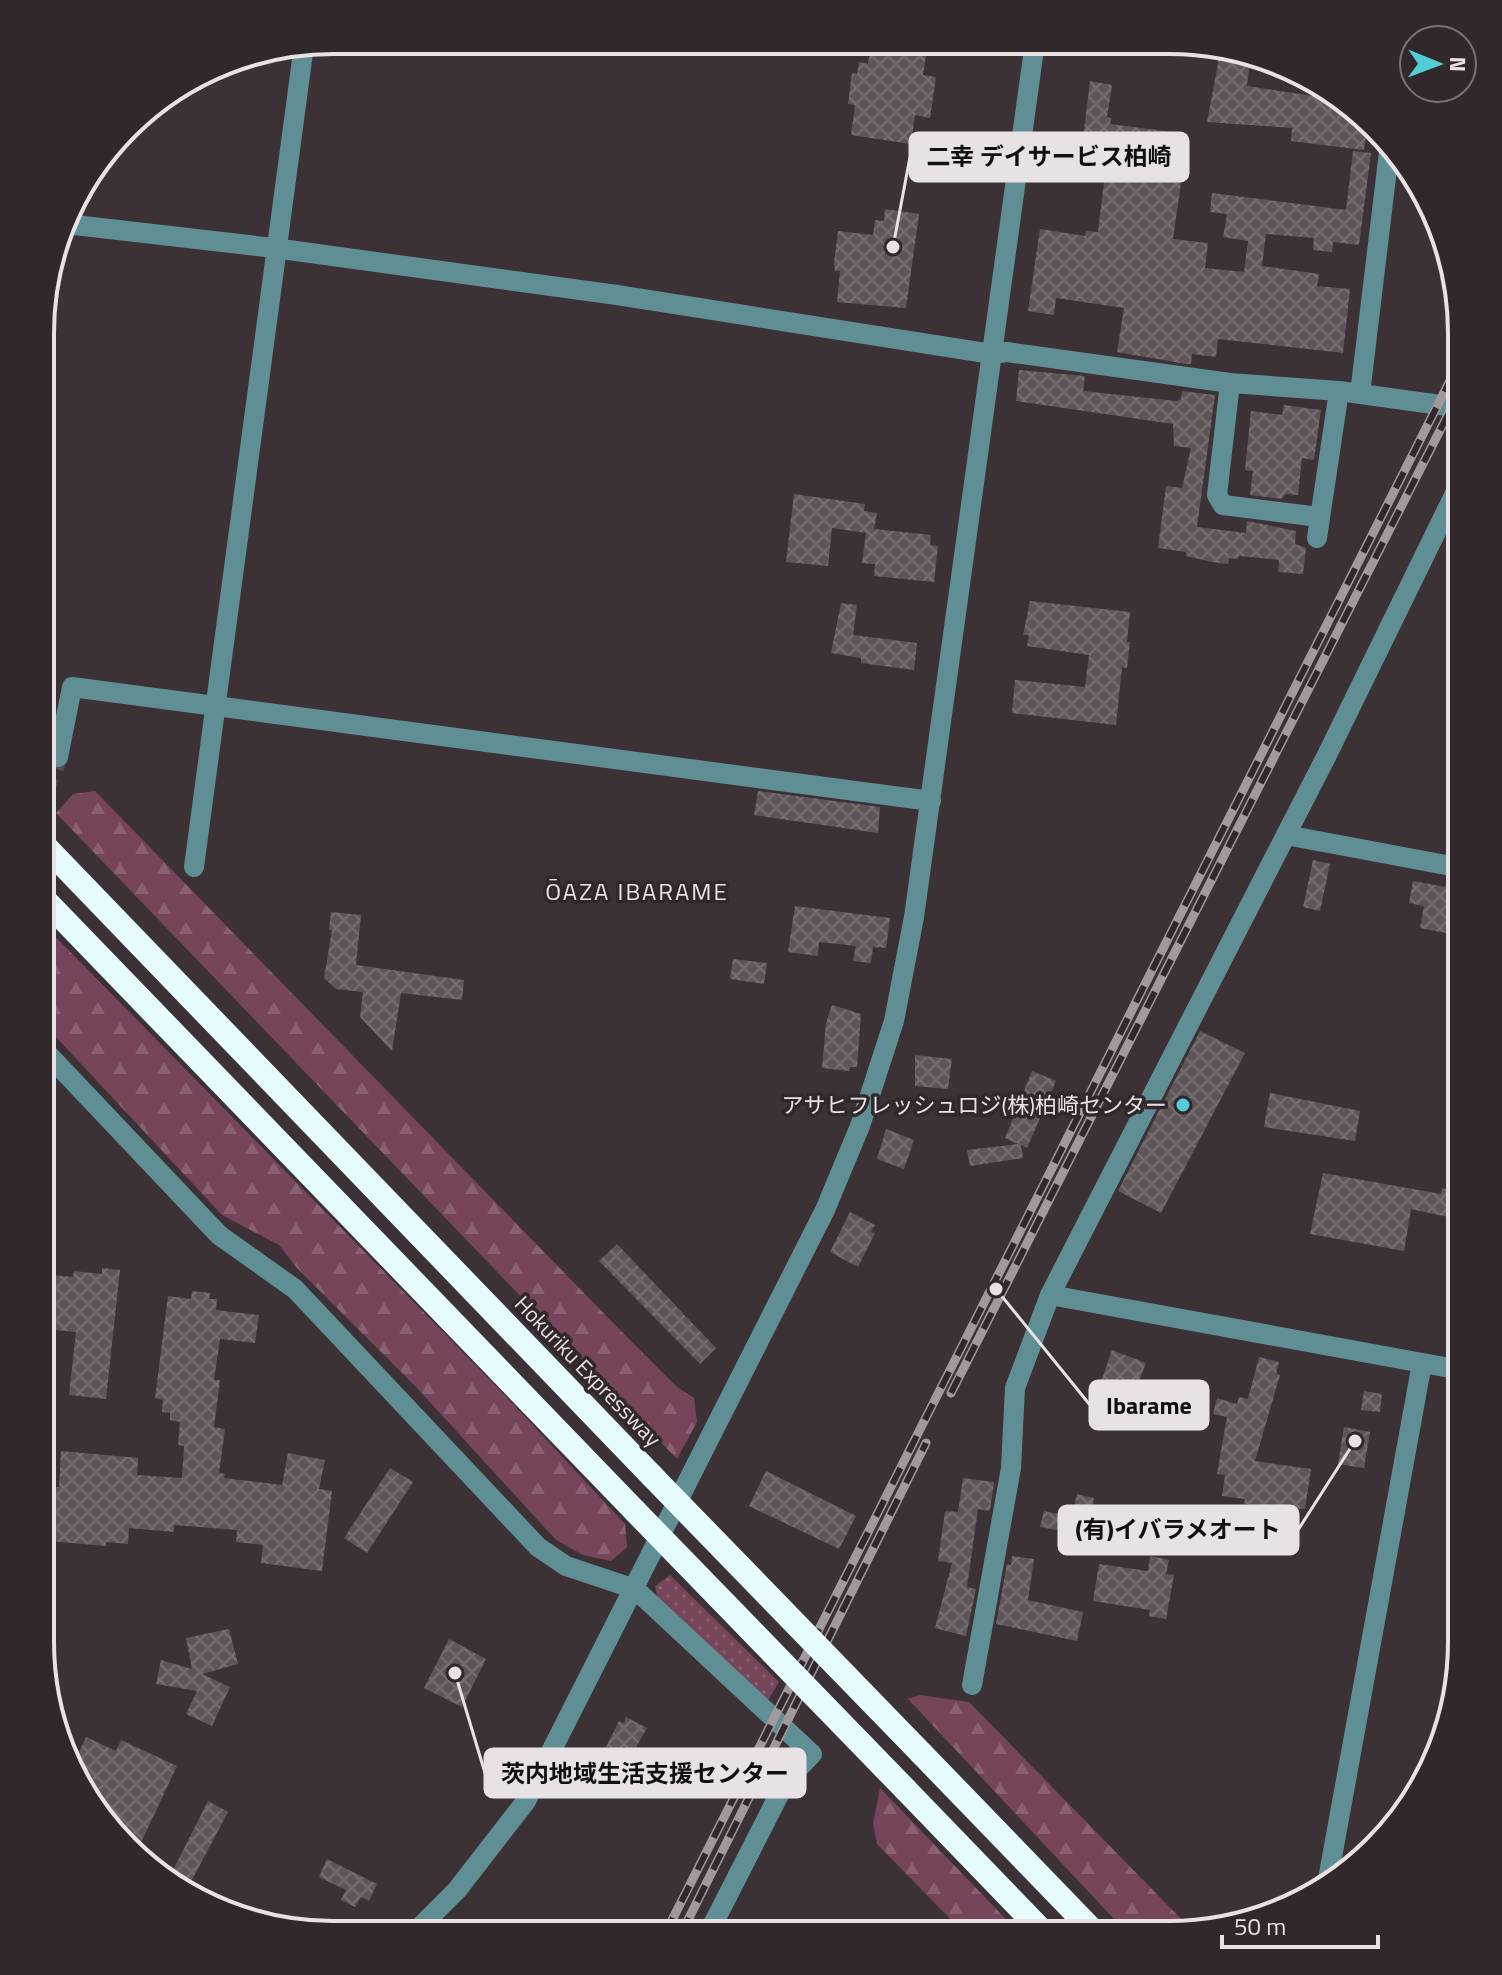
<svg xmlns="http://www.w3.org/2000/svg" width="1502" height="1975" font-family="'Titillium Web','Noto Sans JP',sans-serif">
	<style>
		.grass { fill: url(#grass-dots) }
		.forest { fill: url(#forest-firs) }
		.building { fill: url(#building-cross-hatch) }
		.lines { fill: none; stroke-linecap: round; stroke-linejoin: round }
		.minor-tunnel { stroke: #564c50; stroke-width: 20; stroke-dasharray: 20 10; stroke-linecap: butt }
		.minor { stroke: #5f8f94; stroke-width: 20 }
		.highway { stroke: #e5fbfd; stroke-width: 24 }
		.rail-casing { stroke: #a1999c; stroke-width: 9 }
		.rail { stroke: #31282c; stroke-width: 6; stroke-dasharray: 18; stroke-linecap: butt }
		.highway-bridge { stroke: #e5fbfd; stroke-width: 24 }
		.poi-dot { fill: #52ccd6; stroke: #31282c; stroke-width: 3 }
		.labels { text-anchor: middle; stroke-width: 7; stroke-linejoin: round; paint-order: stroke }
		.poi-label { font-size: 22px; fill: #e8e2e4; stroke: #31282c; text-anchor: end }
		.street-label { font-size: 22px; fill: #e8e2e4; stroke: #31282c }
		.neighbourhood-label { font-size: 24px; letter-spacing: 2px; fill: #e8e2e4; stroke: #31282c }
		.rim { fill: none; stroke: #e8e2e4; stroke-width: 4 }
		.leader { fill: none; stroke: #e8e2e4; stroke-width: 3 }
		.callout-dot { fill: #e8e2e4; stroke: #31282c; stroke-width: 3 }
		.callout { fill: #e8e2e4; stroke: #e8e2e4; stroke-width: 3 }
		.callout-label { font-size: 24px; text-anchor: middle; font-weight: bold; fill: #111 }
	</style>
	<defs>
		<pattern id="grass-dots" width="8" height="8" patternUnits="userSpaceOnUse" patternTransform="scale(2)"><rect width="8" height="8" fill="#76455a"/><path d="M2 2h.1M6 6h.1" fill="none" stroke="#8a6072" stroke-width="1.8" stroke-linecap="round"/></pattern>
		<pattern id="forest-firs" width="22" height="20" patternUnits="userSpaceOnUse" patternTransform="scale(2)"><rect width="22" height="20" fill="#76455a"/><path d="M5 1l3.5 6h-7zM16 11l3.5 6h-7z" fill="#8a6072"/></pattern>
		<pattern id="building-cross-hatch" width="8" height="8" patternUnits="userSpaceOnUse" patternTransform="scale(2)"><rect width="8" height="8" fill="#60565a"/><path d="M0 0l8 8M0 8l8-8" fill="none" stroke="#776e72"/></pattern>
	</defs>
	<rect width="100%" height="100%" fill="#3c3236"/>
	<path class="grass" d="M670,1575L779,1682L764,1707L658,1600L655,1586Z"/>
	<path class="forest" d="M95,791L621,1331L677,1387L694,1398L697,1422L677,1459L56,813L73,794Z
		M41,922L500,1390L625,1524L627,1547L611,1561L583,1555L556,1540L417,1388L296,1267L279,1245L222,1215L41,1021Z
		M920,1695L969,1702L1192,1930L1170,1935H1129L908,1699Z
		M880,1788L1021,1935L965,1934L877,1844L873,1824Z"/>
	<path class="building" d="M871,42H928L923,75L936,77L930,118L915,115L911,144L851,135L855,105L848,104L852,73L857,74L859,62L868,64Z
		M1221,48L1250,60L1247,86L1340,100L1339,109L1356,111L1368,125L1364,150L1291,141L1292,128L1207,122Z
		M1090,81L1112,85L1107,117L1111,118L1110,124L1188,134L1173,239L1208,243L1205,268L1244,272L1248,241L1223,237L1227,214L1210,212L1212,193L1346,210L1353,151L1371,153L1359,245L1333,242L1332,252L1313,250L1314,238L1266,234L1262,266L1319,274L1317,286L1350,289L1343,353L1218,339L1216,357L1192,354L1191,364H1186L1117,352L1124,308L1056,298L1054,315L1028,311L1040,229L1085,236L1086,231L1098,232L1105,174L1079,171Z
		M885,209L919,214L906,308L837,302L840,271H835L834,263L838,231L873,235L875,220L884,221Z
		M1019,370L1085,376L1083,391L1176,401L1181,399L1182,391L1215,395L1197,527L1246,533L1247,521L1296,531L1295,544L1306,548L1303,574L1278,572L1279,560L1239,556L1238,559L1229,558L1228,564L1212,562L1186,556V552L1158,548L1166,486L1182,488L1191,448L1174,446L1173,424L1016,401Z
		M1284,405L1321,410L1314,460L1302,458L1298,495L1286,494L1281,499L1250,495L1253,471L1245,470L1251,411L1282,415Z
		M794,494L865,504L864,511L877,513L874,529L931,535L930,545L938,546L934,582L874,576L875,564L862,563L866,533L832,528L828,566L786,562Z
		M1030,601L1130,612L1127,642H1130L1127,668L1122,667L1116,725L1012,713L1015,680L1085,687L1089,655L1027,646L1029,635H1023Z
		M841,603L857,605L853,635L917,643L914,670L861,663V658L831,653Z
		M758,791L880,807L878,833L754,815Z
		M1313,860L1330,864L1320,911L1303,907Z
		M1413,881L1462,890V913L1450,911L1446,933L1420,928L1424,906L1409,903Z
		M795,906L890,918L886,948L873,947L871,963L853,961L856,946L819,942L818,956L788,952Z
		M331,912L361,915L356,965L464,980L462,1000L401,993L392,1051L360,1017L363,992L336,989L324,978L332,930H329Z
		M733,959L767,963L764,984L730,979Z
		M832,1005L861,1014L857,1067H850L849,1071L822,1068L826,1023Z
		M1200,1031L1245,1053L1161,1213L1118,1191Z
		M915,1055L952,1059L948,1089L915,1086Z
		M1032,1071L1056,1081L1027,1148L1021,1145L1023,1158L970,1166L967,1150L1018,1144L1005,1138Z
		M1270,1093L1360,1111L1355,1141L1264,1127Z
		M886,1129L914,1140L904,1169L877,1159Z
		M1453,1149L1462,1150V1220L1411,1209L1404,1251L1310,1234L1323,1173L1441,1194L1442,1188L1446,1189Z
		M850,1212L875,1225L871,1232L875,1233L858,1267L830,1252Z
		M617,1244L716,1348L700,1364L599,1261Z
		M102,1268L120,1270L106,1399L69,1395L76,1332L44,1329L50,1275L73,1277L74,1271L102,1274Z
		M192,1291L210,1293L209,1299H217L216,1310L259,1315L255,1343L220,1339L214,1380H220L214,1427L225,1429L219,1473L225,1474L224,1478L282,1485L288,1453L325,1460L319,1489L332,1491L322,1571L261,1563L263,1545L236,1542L237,1530L174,1525V1532L129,1528L128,1544L106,1542V1546L49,1541L51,1527H40V1494L54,1495L55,1487H59L61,1451L138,1458L137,1475L182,1478L184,1446L178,1445L180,1422L170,1420V1413L162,1412L163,1400L155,1398L168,1296L191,1299Z
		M1112,1350L1146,1363L1126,1413L1110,1407L1113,1400L1097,1393Z
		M1259,1357L1279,1362L1276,1374L1280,1375L1255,1461L1311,1469L1305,1509L1244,1504L1245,1499L1222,1496L1225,1475L1217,1474L1227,1417L1213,1414L1217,1398L1237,1404L1239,1397L1248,1399Z
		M1364,1391L1382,1394L1380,1412L1361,1410Z
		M1344,1427L1370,1432L1364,1468L1338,1464Z
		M390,1468L413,1482L367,1553L344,1538Z
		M766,1471L856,1516L839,1549L749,1506Z
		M963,1478L994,1482L990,1511L978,1509L967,1587L976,1589L966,1636L935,1628L952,1563L938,1561L945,1511L958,1512Z
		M1077,1494L1094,1498L1090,1521L1105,1525L1102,1538L1040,1527L1044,1511L1072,1517Z
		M1012,1556L1034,1559L1028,1600L1083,1612L1077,1641L996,1624L1007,1564L1011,1565Z
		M1150,1556L1169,1560L1166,1574L1174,1575L1166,1619L1149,1616L1150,1610L1093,1601L1099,1564L1148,1571Z
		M229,1629L238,1664L202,1674L230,1687L212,1726L186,1714L197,1691L156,1684L161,1660L192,1669L186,1638Z
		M449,1639L486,1659L462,1707L424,1688Z
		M626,1717L647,1728L636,1747L659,1759L648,1783L631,1776L637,1766L605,1749L619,1721L624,1723Z
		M86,1737L116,1751L121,1740L177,1766L138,1849L93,1797L96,1789L89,1786L92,1779L71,1769Z
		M208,1801L228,1812L186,1891L167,1882Z
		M327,1859L377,1884L369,1901L361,1897L355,1907L341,1900L346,1890L319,1877Z"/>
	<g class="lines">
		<path class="minor-tunnel" d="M42,795L58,757"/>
		<path class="minor" d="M66,224L274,248L617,295L992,354L1007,352L1230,383L1339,391L1462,408
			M1230,383L1217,495L1223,505L1319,517
			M1360,394L1389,152
			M1317,538L1339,391
			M58,757L72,687L931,801
			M1286,835L1462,868
			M194,867L304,45
			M41,1047L219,1235L295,1289L538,1547L566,1566L635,1589L812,1754L786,1781L708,1934
			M1050,1295L1461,1370
			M972,1685L1011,1468L1015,1388L1050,1295L1327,755L1462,479
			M1328,1879L1422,1363
			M414,1933L457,1890L526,1801L825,1210L860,1126L894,1021L914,917L1035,42"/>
		<path class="highway" d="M42,843L652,1476
			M41,896L635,1511
			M922,1754L1097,1935
			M906,1790L1046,1935"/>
		<g class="rail-casing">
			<path id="rail" d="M951,1393L1462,387
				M665,1934L1462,357
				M681,1934L926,1443"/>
		</g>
		<use href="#rail" class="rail"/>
		<path class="highway-bridge" d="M652,1476L922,1754
			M635,1511L906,1790"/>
	</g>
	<circle class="poi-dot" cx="1183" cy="1105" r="8"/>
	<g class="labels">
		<g class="poi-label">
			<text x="1167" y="1113">アサヒフレッシュロジ(株)柏崎センター</text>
		</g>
		<g class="street-label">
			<text transform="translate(588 1371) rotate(46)" y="8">Hokuriku Expressway</text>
		</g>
		<g class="neighbourhood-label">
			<text x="637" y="900">ŌAZA IBARAME</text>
		</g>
	</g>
	<path d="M0 0H1502V1975H0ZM333 54H1169A279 279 0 0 1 1448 333V1642A279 279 0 0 1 1169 1921H333A279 279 0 0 1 54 1642V333A279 279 0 0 1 333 54Z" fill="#31282c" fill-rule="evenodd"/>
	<path class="rim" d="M333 54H1169A279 279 0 0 1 1448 333V1642A279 279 0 0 1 1169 1921H333A279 279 0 0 1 54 1642V333A279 279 0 0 1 333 54Z"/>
	<path class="leader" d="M893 247L910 157M996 1289L1090 1405M1355 1441L1298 1530M455 1673L485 1773"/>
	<g class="callout-dot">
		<circle cx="893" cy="247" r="8"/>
		<circle cx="996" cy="1289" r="8"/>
		<circle cx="1355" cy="1441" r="8"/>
		<circle cx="455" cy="1673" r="8"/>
	</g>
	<g class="callout">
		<rect x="910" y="133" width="278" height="48" rx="8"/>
		<rect x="1090" y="1381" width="118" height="48" rx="8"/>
		<rect x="1059" y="1506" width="239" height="48" rx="8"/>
		<rect x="485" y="1749" width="320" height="48" rx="8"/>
	</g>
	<g class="callout-label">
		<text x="1049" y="165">二幸 デイサービス柏崎</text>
		<text x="1149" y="1414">Ibarame</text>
		<text x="1178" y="1538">(有)イバラメオート</text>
		<text x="645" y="1782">茨内地域生活支援センター</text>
	</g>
	<g transform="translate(1438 64) rotate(91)"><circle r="38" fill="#31282c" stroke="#7a7276" stroke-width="2"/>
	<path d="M0-6L14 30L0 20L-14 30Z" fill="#52ccd6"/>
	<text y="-12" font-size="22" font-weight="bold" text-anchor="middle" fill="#e8e2e4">N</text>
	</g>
	<path d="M1222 1935v12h156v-12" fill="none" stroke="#e8e2e4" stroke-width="4"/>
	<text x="1234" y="1935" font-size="24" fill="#e8e2e4" stroke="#31282c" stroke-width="6" paint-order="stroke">50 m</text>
</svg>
